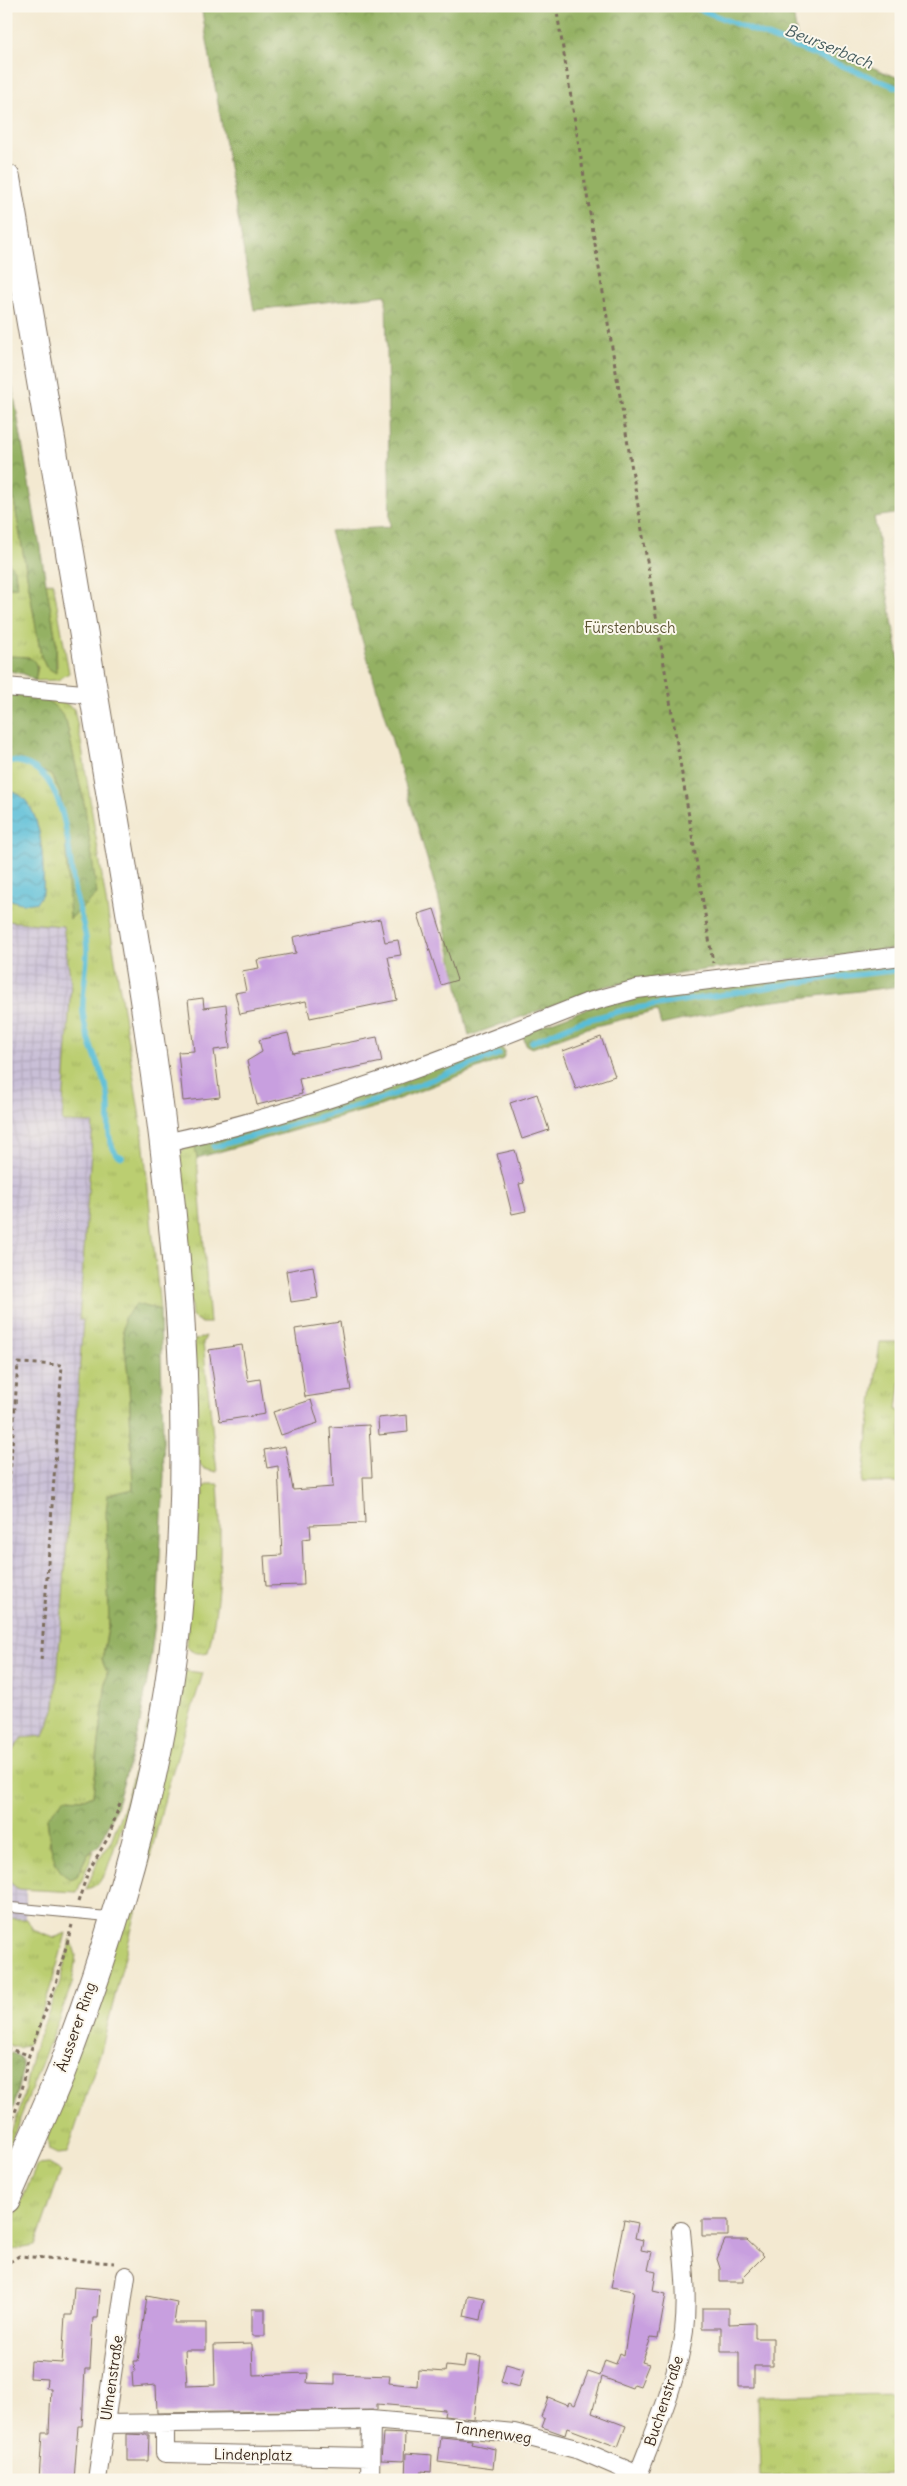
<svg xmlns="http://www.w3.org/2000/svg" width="907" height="2486" font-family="Delius,sans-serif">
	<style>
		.industrial { fill: url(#industrial-grid) }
		.grass { fill: url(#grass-tufts); stroke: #7b7c48 }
		.forest { fill: url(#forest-crowns); stroke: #686e40 }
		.water { fill: url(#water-waves); stroke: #4a747a }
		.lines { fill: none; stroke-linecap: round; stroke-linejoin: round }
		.stream { stroke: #59bdd7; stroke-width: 5.5 }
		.building { fill: #c89fdf }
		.service-casing { stroke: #7b6d5d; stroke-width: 11 }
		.minor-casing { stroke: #7b6d5d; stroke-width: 20 }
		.primary-casing { stroke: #7b6d5d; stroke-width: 30 }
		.path { stroke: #7b6d5d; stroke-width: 3; stroke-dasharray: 4 4; stroke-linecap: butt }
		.service { stroke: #fff; stroke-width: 9 }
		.minor { stroke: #fff; stroke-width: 18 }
		.primary { stroke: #fff; stroke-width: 28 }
		.labels { text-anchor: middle; stroke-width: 4; stroke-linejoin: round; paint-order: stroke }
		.park-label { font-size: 15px; fill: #5b5333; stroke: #fbf7ec }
		.street-label { font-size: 15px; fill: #3b2a1e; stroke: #fbf7ec }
		.water-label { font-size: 16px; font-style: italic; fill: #465d5f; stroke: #fbf7ec }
	</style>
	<defs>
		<pattern id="industrial-grid" width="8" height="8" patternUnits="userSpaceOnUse" patternTransform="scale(1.25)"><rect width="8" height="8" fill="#c9bfd7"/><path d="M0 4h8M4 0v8" fill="none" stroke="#aea4b8"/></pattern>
		<pattern id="grass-tufts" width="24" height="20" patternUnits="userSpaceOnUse" patternTransform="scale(1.25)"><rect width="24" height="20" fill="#bbce71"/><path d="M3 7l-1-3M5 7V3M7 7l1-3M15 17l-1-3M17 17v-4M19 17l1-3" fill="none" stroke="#a2b161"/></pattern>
		<pattern id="forest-crowns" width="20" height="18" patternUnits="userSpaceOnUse" patternTransform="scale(1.25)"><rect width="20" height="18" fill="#94b163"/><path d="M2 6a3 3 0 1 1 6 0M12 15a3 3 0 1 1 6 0" fill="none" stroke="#7a9051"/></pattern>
		<pattern id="water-waves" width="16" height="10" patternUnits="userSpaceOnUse" patternTransform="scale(1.25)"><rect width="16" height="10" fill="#59bdd7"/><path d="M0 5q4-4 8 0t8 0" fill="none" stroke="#4b9aae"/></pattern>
	</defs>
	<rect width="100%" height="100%" fill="#fbf7ec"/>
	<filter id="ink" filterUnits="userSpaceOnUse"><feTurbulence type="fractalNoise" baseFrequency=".02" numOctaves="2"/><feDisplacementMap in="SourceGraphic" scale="10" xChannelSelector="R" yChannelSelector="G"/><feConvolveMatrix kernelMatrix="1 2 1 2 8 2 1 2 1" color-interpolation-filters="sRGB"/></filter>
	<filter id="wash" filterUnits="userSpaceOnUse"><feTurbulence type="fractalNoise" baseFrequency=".0096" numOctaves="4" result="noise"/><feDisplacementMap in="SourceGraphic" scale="20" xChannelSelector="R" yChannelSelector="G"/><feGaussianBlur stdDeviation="1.12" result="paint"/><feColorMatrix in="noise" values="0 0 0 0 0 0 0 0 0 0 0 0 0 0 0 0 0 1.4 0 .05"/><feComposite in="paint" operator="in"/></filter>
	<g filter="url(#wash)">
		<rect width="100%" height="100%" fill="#f3e9d1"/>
		<path class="industrial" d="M6,921L63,925L71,984L62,1122L93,1123L79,1320H83L55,1707L44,1736L22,1738L6,1806Z
			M6,1879L18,1889L26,1890V1926L6,1984Z"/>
		<path class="grass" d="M6,454L41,656L46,667H57L56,641L46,584L53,582L69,673L58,680L35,681L38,667L29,657L6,656V587H17L15,571L6,559Z
			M43,697L59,699L74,709L81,742L143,1137L160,1310L136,1304L124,1319L123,1331L129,1383L133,1489L102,1660L107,1672L93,1795L84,1799L65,1798L47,1818L50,1846L77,1876L87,1855L94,1851L77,1892L18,1889L6,1879V1806L11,1753L22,1738L44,1736L55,1707L83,1320H79L93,1123L62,1122L71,984L63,926L6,921V897L13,901L43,892C44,865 43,791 6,791V761L24,763L51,775L60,793L64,819L85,808L66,721Z
			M194,1141L197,1158L210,1323H202L192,1317L177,1155Z
			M206,1336L203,1343L217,1472L204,1469L197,1460L194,1340Z
			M880,1342H901V1377L897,1410L901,1412V1483H862Z
			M209,1484H218C222,1539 221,1598 208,1652C198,1654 193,1654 186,1646L196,1491Z
			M187,1671L203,1673L167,1790L101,2051L67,2153L57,2154L49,2150L47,2138L182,1673Z
			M149,1720L152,1721L135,1788L106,1872L98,1884L86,1890L98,1860L111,1841L126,1800Z
			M6,1918L27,1919L33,1930L54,1938L66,1933C56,1971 45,2009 28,2044L19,2048L6,2044Z
			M71,1939L76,1955L72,1984L6,2155V2144L21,2107L33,2052L59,1985Z
			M49,2164L61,2171L35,2246L6,2251V2237L37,2165Z
			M901,2394V2474L760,2476L758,2396Z"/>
		<path class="forest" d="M201,6H792L797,37L901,79V513L874,517L901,671V948L703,970L606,986L469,1036L438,896L330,531L390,527L386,295L254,310Z
			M6,349L56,641V673L46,667L41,656L6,454Z
			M6,559L15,571L17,587H6Z
			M6,656C28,657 41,654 35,681L24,674L6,670Z
			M6,694C35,696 50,694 66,721L85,808L97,894L70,919L64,819L60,793L51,775L24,763L6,761Z
			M901,960V986L758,1003L661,1025L657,1011L587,1028L532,1048L526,1045L522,1033L607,1001Z
			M496,1044L505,1051L503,1059L380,1106L197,1158L194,1141Z
			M136,1304L160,1310L164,1476L158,1599L149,1669L139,1729L115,1811L100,1844L87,1855L77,1876L71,1879C50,1871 50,1836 47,1818L65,1798L84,1799L93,1795L107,1672L102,1660L109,1624L106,1512L108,1495L133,1489L129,1383L123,1331L124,1318Z
			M6,2051C15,2054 23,2056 23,2067L14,2106L6,2125Z"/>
		<path class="water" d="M6,791C43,791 44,865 43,892L37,902C27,905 15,903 6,897Z"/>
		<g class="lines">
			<path class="stream" d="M691,6L901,89
				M6,761C68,758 67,847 74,888C78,909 87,930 87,951C87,972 82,992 83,1012C85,1042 102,1066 108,1095C112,1118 103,1132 116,1154L122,1157
				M532,1042L576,1023L624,1010L835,977L901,970
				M214,1147L381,1099L499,1054"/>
		</g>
		<g id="blocks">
			<path class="building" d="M434,909L457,980L441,985L418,914Z
				M380,919L385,942L398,940L401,955L388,957L397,1000L310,1018L306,1001L240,1014L235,993L246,991L242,971L259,968L257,960L296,953L293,937Z
				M203,998L204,1008L226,1005L230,1048L214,1050L220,1097L183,1101L178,1052L194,1051L188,1000Z
				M288,1033L293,1053L377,1037L382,1062L299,1079L302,1094L257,1105L247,1061L262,1052L259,1040Z
				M601,1037L615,1076L576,1089L563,1051Z
				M537,1094L549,1130L522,1139L510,1103Z
				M515,1150L524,1183L519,1184L526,1211L512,1214L497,1154Z
				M313,1266L318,1298L291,1302L286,1271Z
				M340,1322L351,1390L305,1397L295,1329Z
				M242,1345L248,1381L260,1379L265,1414L220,1421L209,1350Z
				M311,1400L318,1423L281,1435L273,1412Z
				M407,1415L408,1432L379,1435L378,1418Z
				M369,1425L372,1477H363L365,1523L310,1525L311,1538L302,1539L304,1585L266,1586L264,1556L282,1555L278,1466L267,1468L264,1450L285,1446L293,1490L333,1487L330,1427Z
				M624,2220L638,2223L635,2238L643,2240L641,2250L652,2252L648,2270L656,2272L653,2291L666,2294L658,2339L651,2338L642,2362L649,2364L640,2386L634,2384L632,2388L602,2377L592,2413L626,2426L618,2447L567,2428L565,2435L542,2427L545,2419L541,2417L548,2397L568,2405L569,2402L575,2405L588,2372L600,2376L605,2360L616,2364L620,2353L624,2355L634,2291L611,2287Z
				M702,2220H728V2236H702Z
				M725,2240H747L764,2256L743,2277V2282H720V2268L717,2259Z
				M74,2287L100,2289L98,2318H93L90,2369H85L82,2426H78L74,2480H39L42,2433H49L51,2388H46L47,2379L30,2378L31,2361L62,2363L65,2315H72Z
				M468,2295L485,2298L481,2320L464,2316Z
				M147,2296L177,2302L174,2323H206V2350H185L187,2386L215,2385L214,2345L252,2344L253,2375L308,2373L307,2383L335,2384V2374L390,2376L389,2383L417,2386L418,2370L445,2372L446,2366L464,2368L466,2355L481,2357L474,2419L444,2416L445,2410L377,2404V2410L157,2413L156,2385L133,2387L132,2372H135L134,2361H138Z
				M702,2308H729V2324L755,2323V2338H773V2366H754V2387H739V2352H721V2328H702Z
				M252,2309H265V2336H252Z
				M506,2364L524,2369L519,2387L501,2382Z
				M383,2433L405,2434L404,2461L381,2460Z
				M127,2434L149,2435L148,2461H127Z
				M441,2437L472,2440L471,2444L495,2449L493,2469L438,2462Z
				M406,2453L432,2455L431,2472L422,2471V2480H405Z"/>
		</g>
	</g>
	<g filter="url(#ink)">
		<use href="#blocks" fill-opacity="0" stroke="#7b6d5d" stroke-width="1"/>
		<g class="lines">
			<g class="service-casing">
				<path id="service" d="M6,1907L113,1917"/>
			</g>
			<g class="minor-casing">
				<path id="minor" d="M6,687L94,695
					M165,1143C310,1112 448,1058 586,1003L637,989L901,956
					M165,2423V2453L370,2457
					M106,2424L371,2420L451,2427L514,2433L580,2450L638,2475
					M97,2480L126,2276
					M370,2480L371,2420
					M636,2480C655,2431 677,2382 684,2331C688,2298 684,2264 681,2231"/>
			</g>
			<g class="primary-casing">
				<path id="primary" d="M6,178C43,392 80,607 115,821C161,1095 207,1377 173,1656C155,1797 111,1942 60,2075C43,2117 24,2157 6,2199"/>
			</g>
			<path class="path" d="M556,6L713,963
				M6,1531L18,1363L62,1365L41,1662
				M78,1902L88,1872L109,1836L121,1800
				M6,2048L29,2055
				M6,2134L17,2107L29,2055L57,1980L72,1925
				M6,2269L8,2263L19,2256L114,2263"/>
			<use href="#service" class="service"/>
			<use href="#minor" class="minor"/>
			<use href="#primary" class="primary"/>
		</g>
	</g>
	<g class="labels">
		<g class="park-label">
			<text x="630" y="633">Fürstenbusch</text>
		</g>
		<g class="street-label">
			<text transform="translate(76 2027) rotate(-71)" y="5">Äusserer Ring</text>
			<text transform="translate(112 2378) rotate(-82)" y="5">Ulmenstraße</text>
			<text transform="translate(664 2401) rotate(-72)" y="5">Buchenstraße</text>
			<text transform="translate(493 2433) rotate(8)" y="5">Tannenweg</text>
			<text transform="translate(253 2455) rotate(1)" y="5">Lindenplatz</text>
		</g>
		<g class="water-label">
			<text transform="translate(829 46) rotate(22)" y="6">Beurserbach</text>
		</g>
	</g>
	<rect width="907" height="2486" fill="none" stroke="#fbf7ec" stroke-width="25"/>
</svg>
